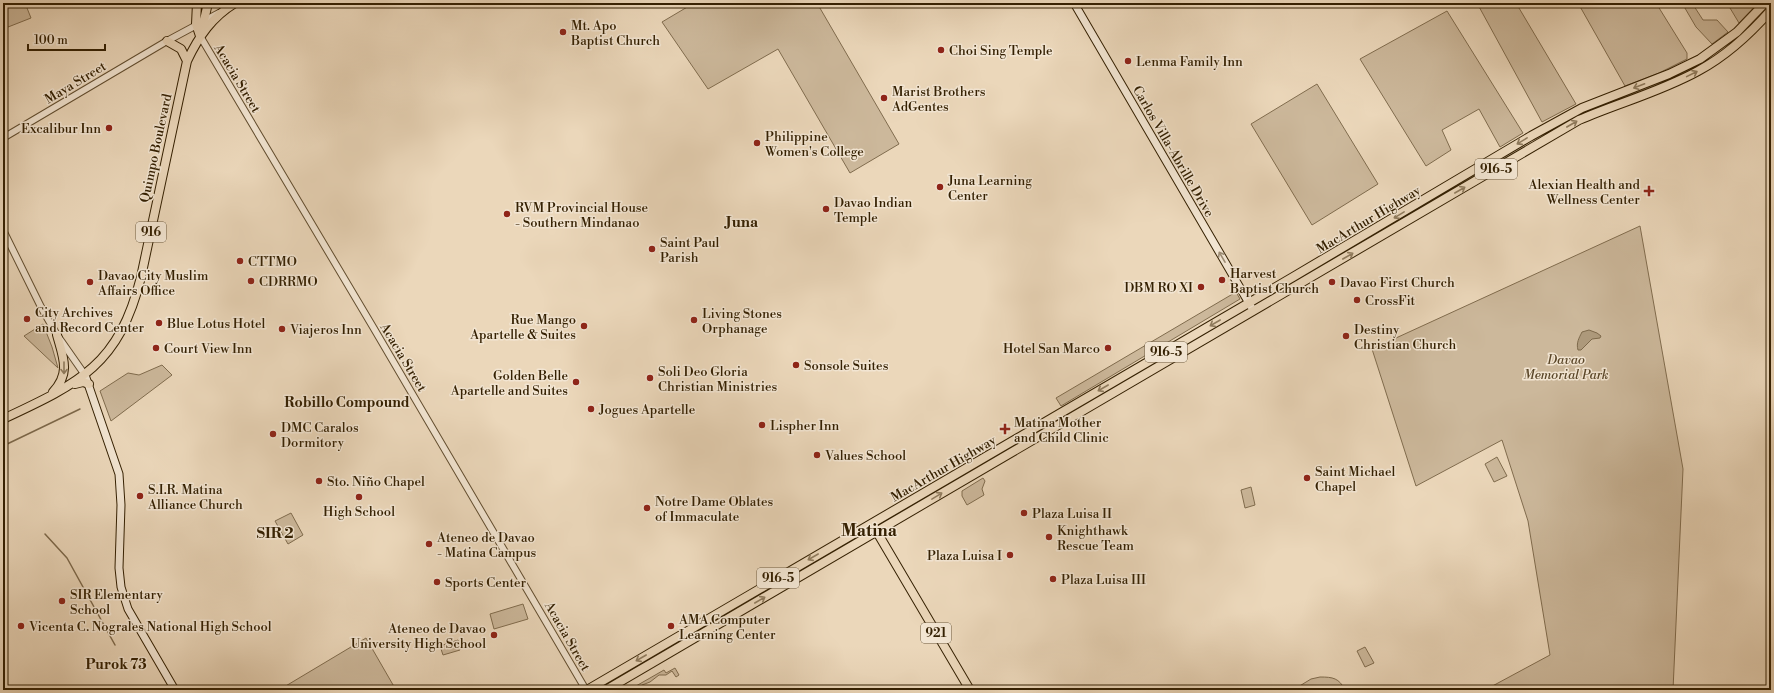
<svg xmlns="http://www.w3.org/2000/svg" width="1774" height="693" font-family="'Libre Bodoni',serif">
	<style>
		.green { fill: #ccb89b; stroke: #806c4e }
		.water { fill: #ad997b; stroke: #7d694b }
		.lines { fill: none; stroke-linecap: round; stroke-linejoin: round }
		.stream { stroke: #7d694b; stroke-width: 1.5 }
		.tertiary-casing { stroke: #624e30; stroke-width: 8 }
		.secondary-casing { stroke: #342002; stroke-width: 9 }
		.primary-casing { stroke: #342002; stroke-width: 10 }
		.tertiary { stroke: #f2e5d2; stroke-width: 6 }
		.secondary { stroke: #f2e5d2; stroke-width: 7 }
		.primary { stroke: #ebd7ba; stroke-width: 8 }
		.oneway { stroke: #907c5e }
		.oneway2 { stroke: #9c8c74 }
		.poi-dot { fill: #8f2418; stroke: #f2e5d2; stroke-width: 1.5 }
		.labels { text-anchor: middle; stroke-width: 3; stroke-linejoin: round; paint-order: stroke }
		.shield { fill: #f2e5d2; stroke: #6d5b40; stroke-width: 1 }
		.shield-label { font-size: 12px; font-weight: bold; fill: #342002 }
		.poi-label { font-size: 13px; fill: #342002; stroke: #f2e5d2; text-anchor: start }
		.street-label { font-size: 13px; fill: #342002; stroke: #f2e5d2 }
		.park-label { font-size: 13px; font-style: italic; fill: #5a4628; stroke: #f2e5d2 }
		.neighbourhood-label { font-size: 14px; font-weight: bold; fill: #342002; stroke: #f2e5d2 }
		.quarter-label { font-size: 15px; font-weight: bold; fill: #342002; stroke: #f2e5d2 }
		.district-label { font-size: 17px; font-weight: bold; fill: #342002; stroke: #f2e5d2 }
	</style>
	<rect width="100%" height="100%" fill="#ebd7ba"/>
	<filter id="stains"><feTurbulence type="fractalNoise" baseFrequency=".005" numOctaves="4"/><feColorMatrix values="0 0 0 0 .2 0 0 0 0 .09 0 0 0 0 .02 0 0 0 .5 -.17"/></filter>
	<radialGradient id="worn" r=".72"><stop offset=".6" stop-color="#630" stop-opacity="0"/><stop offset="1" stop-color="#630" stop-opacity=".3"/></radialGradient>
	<path class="green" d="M3,3H25L31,18L3,29Z
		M694,3H817L899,144L850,173L778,49L708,89L662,22Z
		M1477,3H1516L1576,104L1542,122Z
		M1578,3H1656L1687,53V59L1659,73L1625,86Z
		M1682,3H1692L1703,20H1717L1728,32L1712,44L1696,27Z
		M1727,3H1758L1739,23Z
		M1447,11L1523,133L1500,147L1479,109L1442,130L1451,150L1426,166L1360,59Z
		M1317,84L1378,184L1312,225L1251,124Z
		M1640,226L1683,469L1673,690H1485L1550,655L1528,521L1502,440L1416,486L1372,349Z
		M1236,292L1240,299L1061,406L1056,398Z
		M43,324L52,347L58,368L24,336Z
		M162,365L172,375L111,421L100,391L128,373L139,375Z
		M1497,457L1507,476L1494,482L1485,464Z
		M983,478L985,481L982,489L984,495L967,505L962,496V491Z
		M1251,487L1255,505L1245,508L1241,490Z
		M291,513L303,535L288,544L275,521Z
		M523,604L528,619L494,629L490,614Z
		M366,638L396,690H279Z
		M458,640L460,650L443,655L440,646Z
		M1365,647L1374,663L1365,667L1357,651Z
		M675,668L679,675L676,677L672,671L666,675H659L650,682L642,685L640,690L636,686L664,670L666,673Z
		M1320,677C1333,677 1339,678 1345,690H1293L1311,679Z"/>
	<path class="water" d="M1589,330L1597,333L1601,336L1600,338L1592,339L1581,350H1578C1576,343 1579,338 1582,332Z"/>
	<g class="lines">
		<path class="stream" d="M3,446L80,409
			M45,534L67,558L115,645"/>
		<g class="tertiary-casing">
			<path id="tertiary" d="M200,36L373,327L586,690
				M3,138L167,41L219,13
				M3,230L41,307L57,335L85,375"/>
		</g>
		<g class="secondary-casing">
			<path id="secondary" d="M1074,3L1253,310
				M85,375L119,474L121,505L119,568L121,587L128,609L175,690"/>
		</g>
		<g class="primary-casing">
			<path id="primary" d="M197,3L196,24L200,36
				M202,29L208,3
				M167,41L181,49L187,61
				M75,384L83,382L89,384
				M53,392C71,373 63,357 57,335
				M3,419C80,383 119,365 141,277L187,61C199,36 212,17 235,3
				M874,527L970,690
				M587,690L1293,277L1531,136L1582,108L1669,74L1700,59L1737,32L1765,3
				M606,690L1579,120C1618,103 1660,92 1698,71C1726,56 1750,34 1771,10"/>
		</g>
		<use href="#tertiary" class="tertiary"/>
		<use href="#secondary" class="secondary"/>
		<use href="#primary" class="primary"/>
	</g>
	<defs><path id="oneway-shaft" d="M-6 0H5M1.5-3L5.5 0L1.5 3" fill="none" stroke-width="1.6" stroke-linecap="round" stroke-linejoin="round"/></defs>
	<g class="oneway">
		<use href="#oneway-shaft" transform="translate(1692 74) rotate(-26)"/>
		<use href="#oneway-shaft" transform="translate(1639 86) rotate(159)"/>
		<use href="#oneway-shaft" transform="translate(1572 124) rotate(-30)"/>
		<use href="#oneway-shaft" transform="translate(1522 141) rotate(149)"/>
		<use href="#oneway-shaft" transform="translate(1460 190) rotate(-30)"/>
		<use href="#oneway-shaft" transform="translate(1399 215) rotate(149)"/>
		<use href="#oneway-shaft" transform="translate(1348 256) rotate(-30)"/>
		<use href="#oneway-shaft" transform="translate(1215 323) rotate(150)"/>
		<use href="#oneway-shaft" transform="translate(64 368) rotate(90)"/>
		<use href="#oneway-shaft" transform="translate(1103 388) rotate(150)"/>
		<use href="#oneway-shaft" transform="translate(937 496) rotate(-31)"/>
		<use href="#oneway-shaft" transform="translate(813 557) rotate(150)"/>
		<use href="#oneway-shaft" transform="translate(760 600) rotate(-30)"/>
		<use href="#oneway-shaft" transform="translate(641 658) rotate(150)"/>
	</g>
	<use class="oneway2" href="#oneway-shaft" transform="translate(1222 257) rotate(-120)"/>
	<g class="poi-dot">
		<circle cx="563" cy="32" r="4"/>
		<circle cx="941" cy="50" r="4"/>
		<circle cx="1128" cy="61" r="4"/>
		<circle cx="884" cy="98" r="4"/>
		<circle cx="109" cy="128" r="4"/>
		<circle cx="757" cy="143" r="4"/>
		<circle cx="940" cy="187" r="4"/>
		<path d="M1647 185h4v4h4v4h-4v4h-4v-4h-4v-4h4z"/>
		<circle cx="826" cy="209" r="4"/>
		<circle cx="507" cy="214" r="4"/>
		<circle cx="652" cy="249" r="4"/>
		<circle cx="240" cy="261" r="4"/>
		<circle cx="1222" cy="280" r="4"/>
		<circle cx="251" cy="281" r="4"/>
		<circle cx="90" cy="282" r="4"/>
		<circle cx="1332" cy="282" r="4"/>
		<circle cx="1201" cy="287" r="4"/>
		<circle cx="1357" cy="300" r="4"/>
		<circle cx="27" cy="319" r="4"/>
		<circle cx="694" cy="320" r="4"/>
		<circle cx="159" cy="323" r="4"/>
		<circle cx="584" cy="326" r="4"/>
		<circle cx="282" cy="329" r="4"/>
		<circle cx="1346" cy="336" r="4"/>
		<circle cx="156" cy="348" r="4"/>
		<circle cx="1108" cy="348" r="4"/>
		<circle cx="796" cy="365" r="4"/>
		<circle cx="650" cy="378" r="4"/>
		<circle cx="576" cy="382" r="4"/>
		<circle cx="591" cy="409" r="4"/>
		<circle cx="762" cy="425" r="4"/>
		<path d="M1003 423h4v4h4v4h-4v4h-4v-4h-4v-4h4z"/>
		<circle cx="273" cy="434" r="4"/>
		<circle cx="817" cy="455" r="4"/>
		<circle cx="1307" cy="478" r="4"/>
		<circle cx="319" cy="481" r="4"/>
		<circle cx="140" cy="496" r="4"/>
		<circle cx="359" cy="497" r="4"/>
		<circle cx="647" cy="508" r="4"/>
		<circle cx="1024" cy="513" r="4"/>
		<circle cx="1049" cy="537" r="4"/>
		<circle cx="429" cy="544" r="4"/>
		<circle cx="1010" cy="555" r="4"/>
		<circle cx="1053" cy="579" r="4"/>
		<circle cx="437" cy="582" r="4"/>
		<circle cx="62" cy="601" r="4"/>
		<circle cx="21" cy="626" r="4"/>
		<circle cx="671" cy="626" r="4"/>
		<circle cx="494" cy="635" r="4"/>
	</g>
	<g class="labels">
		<g class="shield">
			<rect x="1475" y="159" width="42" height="20" rx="3"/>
			<rect x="136" y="222" width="30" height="20" rx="3"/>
			<rect x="1145" y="342" width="42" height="20" rx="3"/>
			<rect x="757" y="568" width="42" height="20" rx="3"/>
			<rect x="921" y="623" width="30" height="20" rx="3"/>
		</g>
		<g class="shield-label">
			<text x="1496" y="173">916-5</text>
			<text x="151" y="236">916</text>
			<text x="1166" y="356">916-5</text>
			<text x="778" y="582">916-5</text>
			<text x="936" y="637">921</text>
		</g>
		<g class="poi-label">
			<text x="571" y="30">Mt. Apo<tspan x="571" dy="15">Baptist Church</tspan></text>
			<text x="949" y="55">Choi Sing Temple</text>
			<text x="1136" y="66">Lenma Family Inn</text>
			<text x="892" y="96">Marist Brothers<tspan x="892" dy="15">AdGentes</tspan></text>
			<text x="101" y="133" text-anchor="end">Excalibur Inn</text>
			<text x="765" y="141">Philippine<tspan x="765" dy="15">Women's College</tspan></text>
			<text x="948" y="185">Juna Learning<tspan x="948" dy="15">Center</tspan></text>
			<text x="1640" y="189" text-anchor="end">Alexian Health and<tspan x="1640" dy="15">Wellness Center</tspan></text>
			<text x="834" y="207">Davao Indian<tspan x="834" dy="15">Temple</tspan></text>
			<text x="515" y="212">RVM Provincial House<tspan x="515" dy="15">- Southern Mindanao</tspan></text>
			<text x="660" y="247">Saint Paul<tspan x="660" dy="15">Parish</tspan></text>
			<text x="248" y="266">CTTMO</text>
			<text x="1230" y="278">Harvest<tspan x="1230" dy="15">Baptist Church</tspan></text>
			<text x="98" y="280">Davao City Muslim<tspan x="98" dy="15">Affairs Office</tspan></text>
			<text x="259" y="286">CDRRMO</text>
			<text x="1340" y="287">Davao First Church</text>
			<text x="1193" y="292" text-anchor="end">DBM RO XI</text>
			<text x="1365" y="305">CrossFit</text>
			<text x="35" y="317">City Archives<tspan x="35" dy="15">and Record Center</tspan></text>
			<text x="702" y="318">Living Stones<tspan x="702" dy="15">Orphanage</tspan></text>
			<text x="576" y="324" text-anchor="end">Rue Mango<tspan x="576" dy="15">Apartelle &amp; Suites</tspan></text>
			<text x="167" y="328">Blue Lotus Hotel</text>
			<text x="290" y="334">Viajeros Inn</text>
			<text x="1354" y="334">Destiny<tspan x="1354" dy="15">Christian Church</tspan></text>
			<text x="164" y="353">Court View Inn</text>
			<text x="1100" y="353" text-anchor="end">Hotel San Marco</text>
			<text x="804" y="370">Sonsole Suites</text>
			<text x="658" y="376">Soli Deo Gloria<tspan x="658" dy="15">Christian Ministries</tspan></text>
			<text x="568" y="380" text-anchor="end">Golden Belle<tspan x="568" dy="15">Apartelle and Suites</tspan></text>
			<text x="599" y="414">Jogues Apartelle</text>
			<text x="1014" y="427">Matina Mother<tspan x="1014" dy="15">and Child Clinic</tspan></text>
			<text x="770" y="430">Lispher Inn</text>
			<text x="281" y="432">DMC Caralos<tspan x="281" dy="15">Dormitory</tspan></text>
			<text x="825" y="460">Values School</text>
			<text x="1315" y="476">Saint Michael<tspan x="1315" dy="15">Chapel</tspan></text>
			<text x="327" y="486">Sto. Niño Chapel</text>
			<text x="148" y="494">S.I.R. Matina<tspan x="148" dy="15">Alliance Church</tspan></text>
			<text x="655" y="506">Notre Dame Oblates<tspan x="655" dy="15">of Immaculate</tspan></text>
			<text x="359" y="516" text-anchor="middle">High School</text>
			<text x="1032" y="518">Plaza Luisa II</text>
			<text x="1057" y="535">Knighthawk<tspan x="1057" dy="15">Rescue Team</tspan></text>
			<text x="437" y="542">Ateneo de Davao<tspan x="437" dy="15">- Matina Campus</tspan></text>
			<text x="1002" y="560" text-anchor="end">Plaza Luisa I</text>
			<text x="1061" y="584">Plaza Luisa III</text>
			<text x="445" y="587">Sports Center</text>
			<text x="70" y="599">SIR Elementary<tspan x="70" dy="15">School</tspan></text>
			<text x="679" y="624">AMA Computer<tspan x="679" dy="15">Learning Center</tspan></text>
			<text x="29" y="631">Vicenta C. Nograles National High School</text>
			<text x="486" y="633" text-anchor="end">Ateneo de Davao<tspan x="486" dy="15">University High School</tspan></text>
		</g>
		<g class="street-label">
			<text transform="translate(238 78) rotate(59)" y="5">Acacia Street</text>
			<text transform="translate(75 82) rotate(-31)" y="5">Maya Street</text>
			<text transform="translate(155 148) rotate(-78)" y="5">Quimpo Boulevard</text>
			<text transform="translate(1174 151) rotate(60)" y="5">Carlos Villa-Abrille Drive</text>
			<text transform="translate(1368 219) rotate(-31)" y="5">MacArthur Highway</text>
			<text transform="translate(404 357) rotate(59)" y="5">Acacia Street</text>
			<text transform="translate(943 468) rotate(-30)" y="5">MacArthur Highway</text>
			<text transform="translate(568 636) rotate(60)" y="5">Acacia Street</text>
		</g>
		<g class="park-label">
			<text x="1566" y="364">Davao<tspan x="1566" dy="15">Memorial Park</tspan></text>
		</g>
		<g class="neighbourhood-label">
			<text x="347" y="407">Robillo Compound</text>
			<text x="116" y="669">Purok 73</text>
		</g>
		<g class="quarter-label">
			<text x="742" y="227">Juna</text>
			<text x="275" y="538">SIR 2</text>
		</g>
		<g class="district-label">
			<text x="869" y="536">Matina</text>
		</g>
	</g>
	<rect width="1774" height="693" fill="none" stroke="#ebd7ba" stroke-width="16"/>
	<rect x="4" y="4" width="1766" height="685" fill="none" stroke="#342002" stroke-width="2"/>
	<rect x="8" y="8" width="1758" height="677" fill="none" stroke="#342002"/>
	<path d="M28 44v6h77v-6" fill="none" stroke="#342002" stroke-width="2"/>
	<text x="34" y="44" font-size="12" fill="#342002" stroke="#f2e5d2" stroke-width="3" paint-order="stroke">100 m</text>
	<rect width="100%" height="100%" filter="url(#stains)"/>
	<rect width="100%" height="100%" fill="url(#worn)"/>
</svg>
